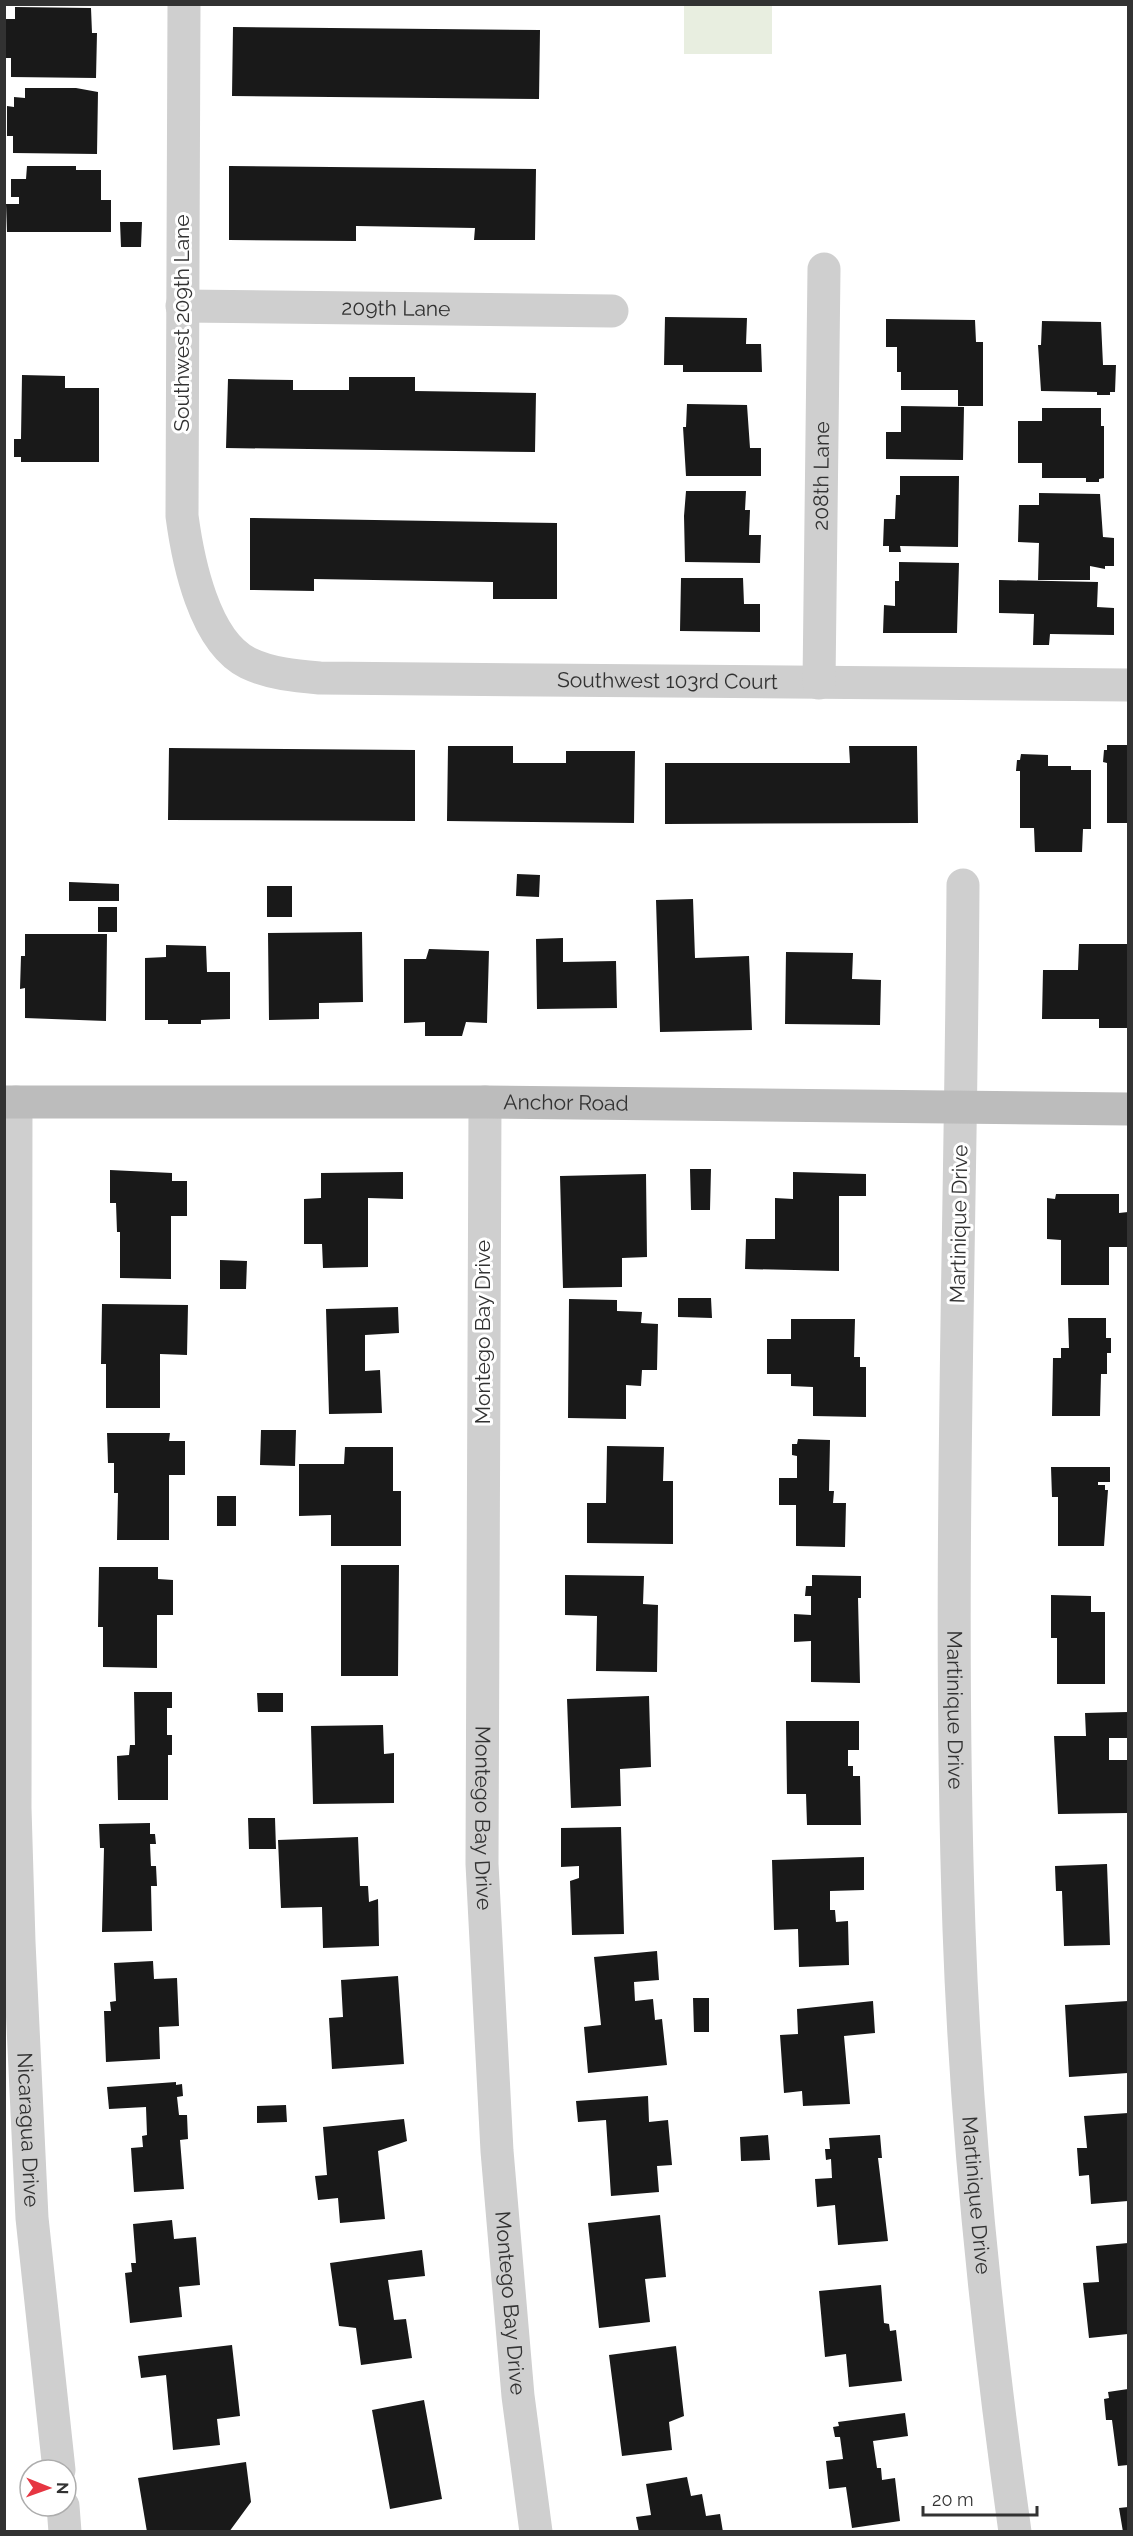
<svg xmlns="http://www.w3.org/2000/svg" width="1133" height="2536" font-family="Raleway,sans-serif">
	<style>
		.green { fill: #e8eee0 }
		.building { fill: #191919 }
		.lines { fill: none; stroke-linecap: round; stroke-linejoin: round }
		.street { stroke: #cfcfcf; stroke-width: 33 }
		.secondary { stroke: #bcbcbc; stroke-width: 33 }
		.labels { text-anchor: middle; stroke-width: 6; stroke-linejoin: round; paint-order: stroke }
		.street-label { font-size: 21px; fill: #323232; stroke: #fff }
	</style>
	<rect width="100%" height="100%" fill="#fff"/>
	<path class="green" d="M684,5H772V54H684Z"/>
	<path class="building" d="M15,7L91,8L92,33H97L96,78L11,77V58H6V19H15Z
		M233,27L540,30L539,99L232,96Z
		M25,88H76L98,92L97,154L13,153V136H7V106L14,107V97L25,98Z
		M27,166H76V170H101V200H111V232H7L6,204H19V197H11V179H26Z
		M229,166L536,169L535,240H474L475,228L356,226V241L229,240Z
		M120,222H142L141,247H121Z
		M665,317L747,318L746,344H761L762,372H683V365H664Z
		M886,319L975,320L976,342H983V406H958V390H901V372H897V347H886Z
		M1042,321L1101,322L1103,365H1116L1115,392H1110V395H1097V392L1041,391L1038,345H1041Z
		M22,375L65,376V388H99V462H21V457H14V439H21Z
		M349,377H415V391L536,393L535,452L226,448L228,379L293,380V390H349Z
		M687,404L747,405L750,448H761V476H686L683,427H686Z
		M901,406L964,407L963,460L886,459V432H901Z
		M1042,408H1101V426H1104V478L1099,479V482H1086V478H1042V463H1018V421H1042Z
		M900,476H959L958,547L900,546L901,552H889V546H883L884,519H895L896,495H900Z
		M686,491H746L745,510H750L749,535H761L760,563L685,562L684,516Z
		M1039,493L1100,494L1103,537L1114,538V566H1105V569L1090,566V580H1038L1039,543L1018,542L1019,505H1039Z
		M250,518L557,523V599H493V582L314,579V591L250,590Z
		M899,562L959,563L957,633H883L884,605L895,606V581H899Z
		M681,578H743L744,604H760V632L680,631Z
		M999,580L1098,582L1097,607L1114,608V635L1050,634L1049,645H1033L1034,614L999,613Z
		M1107,745H1128V823H1107V763L1103,762L1104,750H1107Z
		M448,746H513V763H566V751H635L634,823L447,821Z
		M849,746H917L918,823L665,824V763H850Z
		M169,748L415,750V821L168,820Z
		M1021,754L1048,755V766H1071V770H1091V829H1083L1082,852H1035L1034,828H1020V771H1016L1017,760H1020Z
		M517,874L540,875L539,897L516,896Z
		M69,882L119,884V901H69Z
		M267,886H292V917H267Z
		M693,899L695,958L749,956L752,1030L660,1032L656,900Z
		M98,907H117V932H98Z
		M362,932L363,1002L319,1003V1019L269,1020L268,933Z
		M25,934H107L106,1021L25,1018V988L20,989L21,956H25Z
		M563,938V962L616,961L617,1008L537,1009L536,939Z
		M1079,944H1127L1128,1028H1099V1019H1042L1043,970H1078Z
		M166,945L206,946L207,972H230V1019L201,1020V1024H168V1020H145V958L166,957Z
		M429,949L489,951L487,1023L466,1022L462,1036H425V1022L404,1023V959H426Z
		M786,952L853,953L852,979L881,980L880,1025L785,1024Z
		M690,1169H711L710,1210H691Z
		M110,1170L172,1173V1181H187V1216H171V1279L120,1278V1232H117L116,1203H110Z
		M403,1172V1199L368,1198V1267L323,1268L322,1244H304V1199L321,1198V1173Z
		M793,1172L866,1174V1196H839V1271L745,1269L746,1239H775V1198L793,1199Z
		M646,1174L647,1257L622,1258V1287L563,1288L560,1176Z
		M1056,1194H1119V1213L1128,1212V1247H1109V1285H1061V1240L1047,1239V1198L1055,1199Z
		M220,1260L247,1261L246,1289H220Z
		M678,1298H711L712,1318L678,1317Z
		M569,1299L617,1300V1311L642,1312L641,1323L658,1324L657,1370H642L641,1386L626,1385V1419L568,1418Z
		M102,1304L188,1305L187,1355L160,1354V1408H106V1364H101Z
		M398,1307L399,1333L365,1335V1371L380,1370L382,1413L329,1414L326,1309Z
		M1068,1318H1106V1338H1111V1353H1107V1374H1101L1100,1416H1052L1053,1358H1061V1348H1069Z
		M791,1319H855L854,1357H860V1367H866V1417L813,1416V1387L791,1386V1374H767V1339H791Z
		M261,1430H296L295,1466L260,1465Z
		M107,1433H170L169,1441H185V1475H169V1540H117L118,1493H114V1463H108Z
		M798,1439L830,1440L829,1491H834L833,1503H846L845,1547L796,1546V1505H779V1478H797V1456L792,1455V1444H797Z
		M607,1446L664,1447L663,1481H673V1544L587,1543V1503H606Z
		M345,1447H393V1491H401V1546H331V1515L299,1516V1464H344Z
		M1051,1467H1110V1482H1098V1485H1105V1490H1108L1104,1546H1058V1497H1052Z
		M217,1496H236V1526H217Z
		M341,1565H399L398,1676H341Z
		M99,1567H158V1579L173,1580V1615H157V1668L103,1667V1627H98Z
		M565,1575L644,1576L643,1604L658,1605L657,1672L596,1671L597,1616L565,1615Z
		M812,1575L861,1576V1598H858L860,1683L811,1682V1641L794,1642V1614L811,1615V1596H805L806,1586H812Z
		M1051,1595L1091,1596V1612H1105V1684H1057V1638H1051Z
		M134,1692H172V1708H167V1735H172V1755H168V1800H118L117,1756L129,1755L130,1745H135Z
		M257,1693H283V1712H258Z
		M649,1696L651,1767L620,1769L621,1806L571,1808L567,1699Z
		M1128,1712V1738H1109V1760H1128V1813L1058,1814L1054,1736H1086L1085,1713Z
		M786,1721H859V1750H848V1766H853V1776H860L861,1825H807L806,1794H787Z
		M383,1725L384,1754L394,1753V1803L313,1804L311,1726Z
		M248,1818H275L276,1849H249Z
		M150,1823V1834H155L156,1844H150L151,1866H156L157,1886H151L152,1931L102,1932L104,1848H100L99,1824Z
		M621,1827L624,1934L572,1935L570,1881L579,1878V1866L561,1867V1828Z
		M358,1837L360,1886H368L369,1902L378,1899L379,1946L323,1948L322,1907L281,1908L278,1840Z
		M864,1857V1890L830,1891V1910H835L836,1922L848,1921L849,1965L799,1967L798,1929L774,1930L772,1860Z
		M1107,1864L1110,1945L1064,1946L1062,1891H1056L1055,1866Z
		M657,1951L659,1980L634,1982L635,2001L653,1999L655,2020L662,2019L667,2065L588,2073L584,2027L601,2025L594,1957Z
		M153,1961L154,1979L177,1978L179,2026L159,2027L160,2059L106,2062L104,2011H111L110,2002L116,2001L114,1963Z
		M398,1976L404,2064L332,2069L329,2018L343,2017L341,1980Z
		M693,1998H709V2032H694Z
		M873,2001L875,2033L844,2036L850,2104L803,2106L802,2091L784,2093L780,2035L798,2034L797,2009Z
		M1128,2001V2073L1069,2077L1065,2005Z
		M176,2082V2085L182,2084L183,2096L177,2097L179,2115H187L188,2139L180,2140L184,2189L134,2192L131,2148L143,2147L142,2136L147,2135L146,2107L109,2109L107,2087Z
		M648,2096L649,2122L668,2120L672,2165L657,2166L659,2192L611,2196L606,2120L578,2122L576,2101Z
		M286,2105L287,2122L257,2123V2106Z
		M1128,2113V2201L1091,2204L1089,2175L1079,2176L1077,2148H1087L1084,2116Z
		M404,2119L407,2141L378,2151L385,2219L340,2223L338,2198L318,2200L315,2176L327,2175L323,2127Z
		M768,2135L770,2160L741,2161L740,2137Z
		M880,2135L882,2158H878L888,2241L838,2245L835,2205L817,2207L815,2179L832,2178L831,2159L826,2160L825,2149H830L829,2138Z
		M660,2215L666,2277L645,2279L650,2322L599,2328L588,2223Z
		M172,2220L174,2239L196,2237L200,2285L179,2287L182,2317L130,2323L125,2273L132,2272L131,2263H136L133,2224Z
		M1128,2243V2334L1089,2338L1083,2283L1099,2282L1096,2246Z
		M422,2250L425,2276L388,2280L394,2320L406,2319L412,2358L361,2365L356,2328L339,2326L330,2263Z
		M881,2285L884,2323L889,2324L890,2331L896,2330L902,2381L849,2387L846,2354L825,2357L819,2291Z
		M232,2345L240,2416L217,2419L220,2445L173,2450L166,2375L141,2378L138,2356Z
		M676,2346L684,2416L669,2422L672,2450L622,2456L609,2355Z
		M1128,2389V2465L1118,2466L1112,2420H1106L1104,2399L1109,2398L1108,2392Z
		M424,2400L442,2499L390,2509L372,2410Z
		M905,2413L908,2436L873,2441L877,2468H881L882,2480L895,2478L900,2521L852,2528L846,2487L829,2489L826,2461L843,2459L840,2437H835L833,2427L839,2426L838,2422Z
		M246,2462L251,2502L229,2532H147L138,2478Z
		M687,2477L691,2496L702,2494L706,2516L720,2514L723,2532H639L636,2517L651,2515L646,2484Z
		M1128,2507V2532H1123L1119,2508Z"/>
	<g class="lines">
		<g class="street">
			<path id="s1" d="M184,4L182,516C188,561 204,641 248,663C271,674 296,676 320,678L1128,685"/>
			<path id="s2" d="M182,306L612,311"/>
			<path id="s3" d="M819,683L824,269"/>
			<path id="s4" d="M963,885C961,1233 947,1582 959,1929C966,2131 987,2332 1015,2532"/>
			<path id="s5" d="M16,1102L15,1808L19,1942L32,2218L59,2470"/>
			<path id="s6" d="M485,1102L482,1864L497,2151L518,2396L536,2532"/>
			<path d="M63,2506L65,2532"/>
		</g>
		<path class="secondary" id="s7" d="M4,1102H485L1128,1109"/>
	</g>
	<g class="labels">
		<g class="street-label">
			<text dy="7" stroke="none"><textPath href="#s2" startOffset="214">209th Lane</textPath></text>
			<text transform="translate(182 323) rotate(-90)" y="7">Southwest 209th Lane</text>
			<text dy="7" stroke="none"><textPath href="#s3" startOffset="207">208th Lane</textPath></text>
			<text dy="7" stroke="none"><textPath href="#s1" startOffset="1100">Southwest 103rd Court</textPath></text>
			<text dy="7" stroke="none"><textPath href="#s7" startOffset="562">Anchor Road</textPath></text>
			<text transform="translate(959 1224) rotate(-89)" y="7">Martinique Drive</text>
			<text transform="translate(483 1332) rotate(-90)" y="7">Montego Bay Drive</text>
			<text dy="7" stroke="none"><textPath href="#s4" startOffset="825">Martinique Drive</textPath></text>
			<text dy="7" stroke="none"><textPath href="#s6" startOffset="716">Montego Bay Drive</textPath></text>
			<text dy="7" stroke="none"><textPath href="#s5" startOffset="1028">Nicaragua Drive</textPath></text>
			<text dy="7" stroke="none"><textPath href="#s4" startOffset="1311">Martinique Drive</textPath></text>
			<text dy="7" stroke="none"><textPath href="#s6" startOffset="1202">Montego Bay Drive</textPath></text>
		</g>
	</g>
	<rect width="1133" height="2536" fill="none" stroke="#323232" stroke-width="12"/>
	<g transform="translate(48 2488) rotate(91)"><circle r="28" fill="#ffffff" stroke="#adadad" stroke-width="1.5"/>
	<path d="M0-4.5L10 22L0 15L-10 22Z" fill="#e63642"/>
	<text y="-9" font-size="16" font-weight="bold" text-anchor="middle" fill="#323232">N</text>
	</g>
	<path d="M923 2506v9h114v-9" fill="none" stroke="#323232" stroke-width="3"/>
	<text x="932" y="2506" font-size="18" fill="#323232" stroke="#ffffff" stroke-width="4.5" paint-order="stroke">20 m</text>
</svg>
